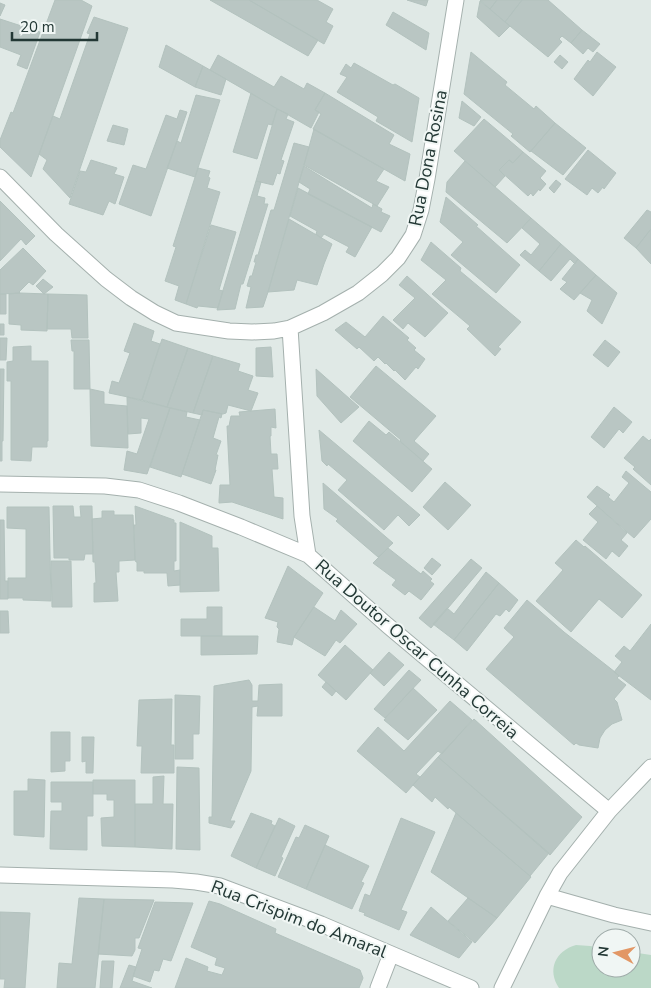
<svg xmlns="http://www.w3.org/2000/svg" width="651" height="988" font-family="'Nunito Sans',sans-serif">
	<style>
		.green { fill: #bbd8c7 }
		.building { fill: #b9c6c3; stroke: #b3c2be }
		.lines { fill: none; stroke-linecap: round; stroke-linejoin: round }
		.minor-casing { stroke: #a4b0ad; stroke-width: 17 }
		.minor { stroke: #fff; stroke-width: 15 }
		.labels { text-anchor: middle; stroke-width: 4; stroke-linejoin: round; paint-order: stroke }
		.street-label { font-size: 18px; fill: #233835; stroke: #f0f6f4 }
	</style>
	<rect width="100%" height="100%" fill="#e0e9e6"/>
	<path class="green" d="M576,945L590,946L601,948V968H631V952L651,955V988H559C547,970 555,951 576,945Z"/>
	<path class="building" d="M55,0H81L92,6L31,177L0,147V140L11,112L13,113Z
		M210,0H249L318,40L308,56Z
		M249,0H317L333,9L326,22L333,26L324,44Z
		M407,0H428L426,6Z
		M480,0H497L490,9Z
		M497,0H522L505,22L490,9Z
		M522,0H548L582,30L571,43L562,36L559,39L562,42L548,57L505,22Z
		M480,1L510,26L499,37L477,17Z
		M0,3L5,5L0,16Z
		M393,12L429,33L426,50L386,25Z
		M94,17L128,28L70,198L43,169L47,160L39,154L53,116L60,119L90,34L87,33Z
		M0,19L40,32L27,69L17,65L21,55L0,47Z
		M582,30L600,44L593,52L588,48L583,54L571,43Z
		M166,45L203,66L195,87L159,67Z
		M471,52L507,82L505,85L534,109L536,106L555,123L530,152L511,136L513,134L464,94Z
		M597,52L616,67L593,96L574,79L588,60L590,62Z
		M218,55L274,87L281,76L304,89L307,83L325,93L315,110L319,112L311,128L210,70Z
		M560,55L568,62L562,69L554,62Z
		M354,63L393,85L395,84L419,98L412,142L376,121L378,117L337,92L347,77L340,74L346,64L351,68Z
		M203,66L226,79L221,95L195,87Z
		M251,93L277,109L272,125L268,124L257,159L233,152Z
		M325,93L394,135L389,144L410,154L405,181L313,129L321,114L315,110Z
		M196,95L220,100L195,177L167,168L177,141L181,143Z
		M462,101L481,117L474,126L459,118Z
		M277,109L288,114L286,119L294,122L281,160L284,161L281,170L280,174L277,173L273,185L256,181Z
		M180,110L187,112L151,216L119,204L133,165L146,169L166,115L177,119Z
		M484,119L523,152L513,163L509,160L499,170L505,176L495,187L454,151Z
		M555,123L586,148L563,175L531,151Z
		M113,125L128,129L124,145L107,141Z
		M314,129L384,169L376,181L389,187L377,206L304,165Z
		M294,143L309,147L268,292L263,307L246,308L251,287L247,286L250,276H252L256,262H254L256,255H258L271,210H274Z
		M588,150L616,173L604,189L603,187L598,193L592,188L587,195L565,179Z
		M523,152L546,171L540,178L546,184L540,191L539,189L533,196L531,193L528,196L499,170L509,160L513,163Z
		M91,160L117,168L114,174L124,177L115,204L109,201L103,215L69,204L80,171L86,172Z
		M465,161L531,218L507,243L446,192L447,182Z
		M304,166L372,208L373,204L382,209L381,212L390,216L381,232L308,194L310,189L299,182Z
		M198,168L210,171L208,177L210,178L207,188L220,192L186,304L175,300L179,286L165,281L176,247L173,246Z
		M556,180L561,184L554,193L549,188Z
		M256,181L261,182L257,196L265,198L264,204H268L243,284H241L235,309L217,310Z
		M298,188L372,227L355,257L346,252L349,247L324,234L321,238L316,234L317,231L290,216Z
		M446,197L478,225L476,226L520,265L496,293L451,255L463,242L440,222Z
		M0,201L35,236L26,245L21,239L0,261Z
		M647,210L651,212V229L636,248L624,238Z
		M531,218L561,244L539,271L520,255L525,250L531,255L540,244L522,228Z
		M289,219L332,244L324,264L317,285L297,280L294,290L268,292Z
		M211,225L236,232L219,290L223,291L218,308L198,306L197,308L186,304Z
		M651,229V264L636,248Z
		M431,242L461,268L460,271L521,322L498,347L501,349L495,356L467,329L470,326L432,294L446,280L421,260Z
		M561,244L578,259L575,264L570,259L551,281L539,271Z
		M23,248L46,271L33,285L29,282L19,292L20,293L0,294V270Z
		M578,259L596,275L574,300L560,289L567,282L562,279Z
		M596,275L617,293L602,324L587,311L592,300L580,293Z
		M407,276L448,313L425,337L408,323L403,329L393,320L415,298L399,285Z
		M43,279L53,287L44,294L36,286Z
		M20,293L48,294L47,331L21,330V325L9,324V294Z
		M0,294H6V314H0Z
		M48,294L87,295L88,338H72L71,329H47Z
		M383,316L409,338L407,340L416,348L414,350L425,359L418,369L416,367L405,380L395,370L394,371L386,363L385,364L378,357L374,361L359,347L357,349L335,330L346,322L365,337Z
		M134,323L154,331L151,341L160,344L142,400L109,393L112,381L119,383L130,353L124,351Z
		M0,324H4V335H0Z
		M0,338H7L6,360H0Z
		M162,339L188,348L167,407L142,400Z
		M71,340H89L90,389H74V351H72Z
		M605,340L620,352L608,367L593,355Z
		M31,346V361H48V441H47V447H32L31,461L11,460V381H7V362L13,361V347Z
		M271,347L273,377L256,376V348Z
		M188,348L213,356L193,413L167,407Z
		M213,356L240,364L238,371L253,376L248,390L258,393L251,411L228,405L226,413L223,414L203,410L202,415L193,413Z
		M376,366L436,416L414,441L429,454L423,461L400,441L401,440L350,397Z
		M0,369H4L3,441H2V461H0Z
		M316,369L359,407L341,423L317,396Z
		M90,389L104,392V404L127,406L128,448L91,446Z
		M127,397L170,408L147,474L124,470L127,451L137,454L149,419L141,418V433L128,434Z
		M614,407L632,422L623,433L619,429L604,448L591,437Z
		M170,408L187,412L186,417L200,420L181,477L150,467Z
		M275,409L276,428L271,427V436H270L271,454H277L278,469H272L274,497L283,498V519L232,502L219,503V501L220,485H230L227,426H229L231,416H240L239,412Z
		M203,410L222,414L221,418L219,417L213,438L221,441L216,455H218L215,470H216L211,484L182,474Z
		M369,421L386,435L389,432L432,469L412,492L353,441Z
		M319,430L420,515L409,526L398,515L384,530L338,490L347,480L328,464L327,466L322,461Z
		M643,436L649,441L651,439V485L633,469L635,467L624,458Z
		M626,471L651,492V519L634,538L587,497L597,486L610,495L608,497L614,502L629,483L622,477Z
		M445,482L471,505L448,530L423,507Z
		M323,483L393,543L378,557L336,521L338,519L324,509Z
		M53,506H73L74,517H81L80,506H92L93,554H85L84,560H69V558H54Z
		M135,506L174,520V523H176V561H174V571L180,570V585L168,586L167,573H144V571H137V562H136L135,560L134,525H136Z
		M597,506L627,533L621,540L628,546L619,557L612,551L606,559L583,540L598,522L589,514Z
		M7,507H49L51,601L23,600V598H8V578H26V529L7,528Z
		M102,511H114V515H133L135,560L119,561V572H116L118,601L94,602V583H96L95,562H93L92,519L102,518Z
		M0,520H4L5,581H8V599H0Z
		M180,522L212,536V548H218L219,591L180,592Z
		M576,540L584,547L585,546L642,595L622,618L599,599L571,632L536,601L563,570L555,563Z
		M388,548L421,574L423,571L432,579L430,581L434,584L421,600L409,591L405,595L392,585L396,580L373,563Z
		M432,558L441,565L432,575L424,568Z
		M471,559L482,568L431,628L419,618Z
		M51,561H71L72,607H52Z
		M288,566L323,593L294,637L292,645L277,642L279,629L277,627L278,622L265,618Z
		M486,572L499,583L454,640L433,624L447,608L454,614Z
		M499,583L518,600L509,612L506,609L500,616L496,614L467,651L454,640Z
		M527,600L564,632L615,672L619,676L617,678L626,685L614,699L617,702L622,720L612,724L605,730L600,738L598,748L579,745L576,743L574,745L486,669L514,637L504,628Z
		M207,607H222V636H181V619H207Z
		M314,607L335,621L341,610L357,624L340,643L336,640L325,656L294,637Z
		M0,611H8L9,633H0Z
		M651,624V700L614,672L622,662L615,656L624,646L630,651Z
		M201,636H258L257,654L201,655Z
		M345,645L373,670L346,700L318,675Z
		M389,652L404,665L384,686L370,673Z
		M409,670L421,680L385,718L374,709Z
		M249,680L252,685V701H258L259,685L282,684V716H257L258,706L252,707L251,771L230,821H235L231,828L209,823V817H212L214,686Z
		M326,682L336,691L332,696L322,687Z
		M413,688L437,710L408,740L384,720Z
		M175,695L200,696L199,734H193V759H175Z
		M172,699L171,745H174V773H141L142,746H137L139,700Z
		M450,701L472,720L442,754L438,751L416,774L420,777L406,793L357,751L378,727L404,751Z
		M474,719L582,817L550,855L438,757Z
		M51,732H70V761H65V771L51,772Z
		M82,737H94L93,773H86V761L82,762Z
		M438,757L549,853L530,876L449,807L448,809L435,797L432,802L413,785Z
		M177,767L199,768L200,850L176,849Z
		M164,776L163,804H173L172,849L135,847V804H153V777Z
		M28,779L45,780L44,837L14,835V791H28Z
		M93,780H135V847L102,846L101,818L114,817V800H107V794H93Z
		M51,782H93V816H87V850L50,849L51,811H62V802H51Z
		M251,813L272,821L271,824L275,826L256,868L231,856Z
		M456,813L531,877L497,918L431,872Z
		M279,818L295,826L281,857L283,858L275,876L256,868Z
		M401,818L435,832L401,910L407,912L399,930L364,915L365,913L359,911L365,894L370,896Z
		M305,825L329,836L306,889L278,877L296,837L299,838Z
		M325,845L369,866L361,882L364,883L352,909L306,889Z
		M79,898L104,899L95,988H57L59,963L72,964Z
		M468,898L497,918L475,943L448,921Z
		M104,899L154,900L139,938H135V950L132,956L98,954Z
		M209,901L220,904L276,929L275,933L360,970L363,978L359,988H175L186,958L208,967L207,971L222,975L225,968L215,965L217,958L191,947Z
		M155,902L193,903L171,961L163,959L159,971L154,970L150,982L133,976L142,949L138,948Z
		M431,907L472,942L459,958L410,935Z
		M0,912L30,913L25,988H4L5,979H0Z
		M102,961H114L112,988H100Z
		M129,965L136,967L132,981L152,988H120Z"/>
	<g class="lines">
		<g class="minor-casing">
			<path id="minor" d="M0,177L56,234L106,279L131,298L155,313L176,323L229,331L252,332L274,331L290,328L323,313L358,293L382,274L398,258L413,235L421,210L427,179L456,0
				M290,328L302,516L308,555L387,625L609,811
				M0,484L105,486L139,490L179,503L241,527L308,555
				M0,875L173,880L196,882L220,886L321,924L471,988
				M547,896L614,915L651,923
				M378,988L391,954
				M502,988L547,896L560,873L609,811L651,767"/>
		</g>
		<use href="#minor" class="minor"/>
	</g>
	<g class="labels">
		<g class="street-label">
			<text transform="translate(428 158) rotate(-79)" y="6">Rua Dona Rosina</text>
			<text transform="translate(417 649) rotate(41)" y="6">Rua Doutor Oscar Cunha Correia</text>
			<text transform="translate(299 919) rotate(21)" y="6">Rua Crispim do Amaral</text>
		</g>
	</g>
	<g transform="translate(616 953) rotate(277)"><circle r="24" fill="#f0f6f4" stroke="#9eaaa8"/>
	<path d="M0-4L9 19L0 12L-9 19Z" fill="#e29765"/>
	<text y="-8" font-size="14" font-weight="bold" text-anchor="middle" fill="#233835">N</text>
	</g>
	<path d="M12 32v8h85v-8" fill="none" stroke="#233835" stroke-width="2.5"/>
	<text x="20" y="32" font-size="15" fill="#233835" stroke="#f0f6f4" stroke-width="4" paint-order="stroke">20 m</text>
</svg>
